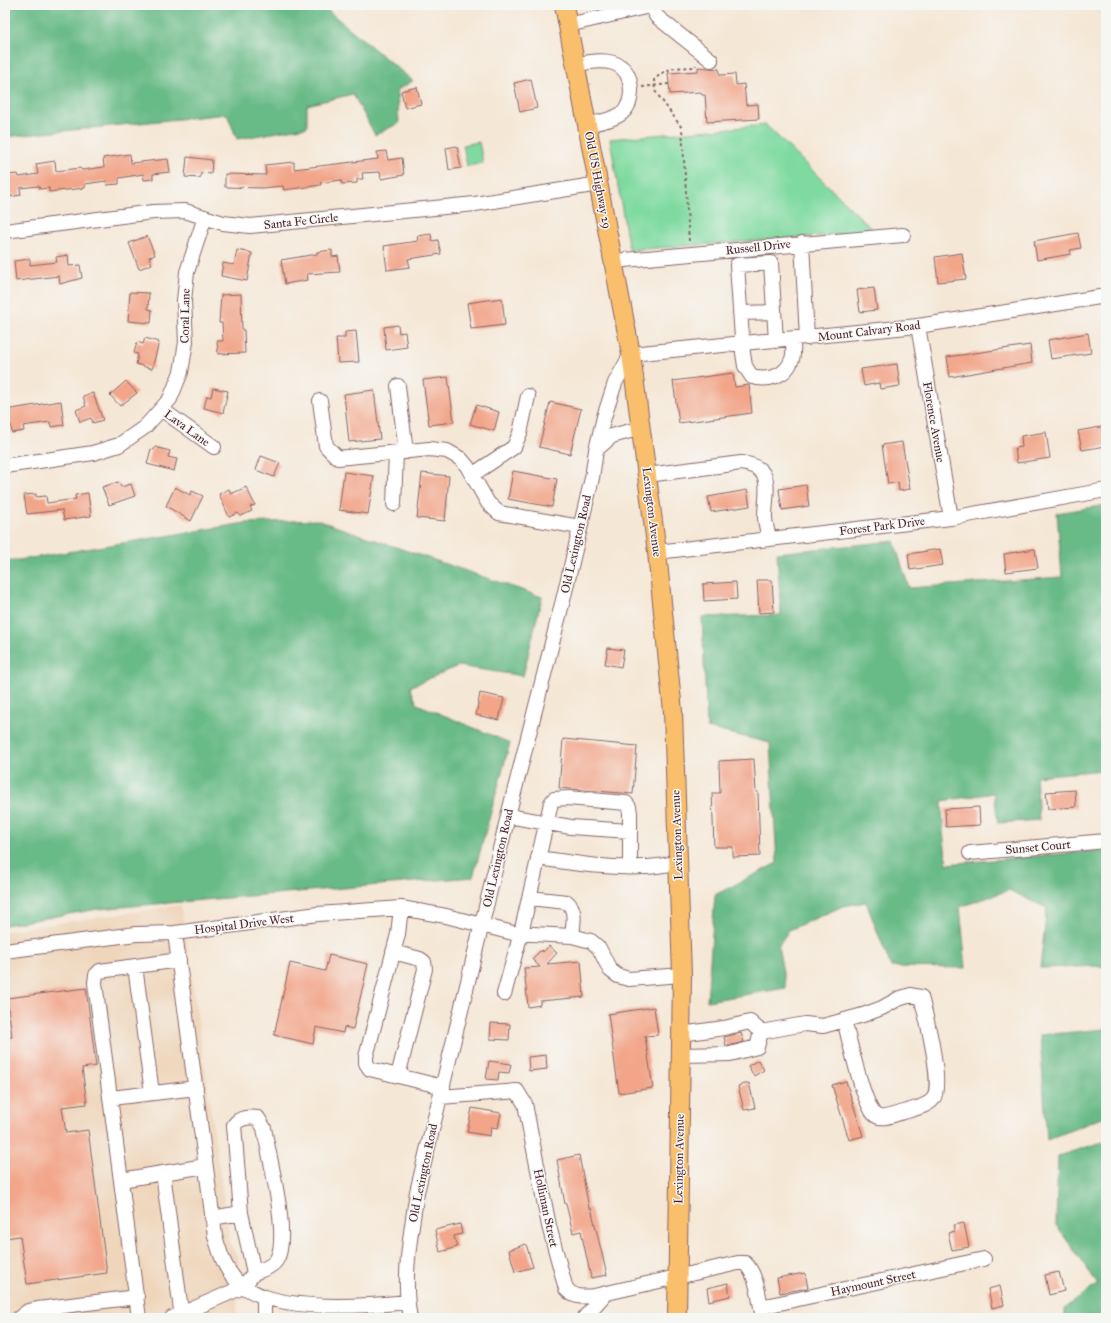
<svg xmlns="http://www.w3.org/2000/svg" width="1111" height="1323" font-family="'IM FELL Great Primer',serif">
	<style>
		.built { fill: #efd6bb }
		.green { fill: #7fdaa0; stroke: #647c66 }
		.forest { fill: #67ba86; stroke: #586c58 }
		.building { fill: #f2a589 }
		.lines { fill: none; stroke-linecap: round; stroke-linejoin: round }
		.minor-casing { stroke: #866567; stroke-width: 16 }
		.major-casing { stroke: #866567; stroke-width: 20 }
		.path { stroke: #866567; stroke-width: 2; stroke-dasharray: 3 3; stroke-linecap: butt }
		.minor { stroke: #fff; stroke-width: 14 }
		.major { stroke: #f9bf6d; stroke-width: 18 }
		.labels { text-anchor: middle; stroke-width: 3; stroke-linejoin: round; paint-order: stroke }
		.street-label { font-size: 12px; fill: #4a1f2b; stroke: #f6f6f2 }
	</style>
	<rect width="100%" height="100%" fill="#f6f6f2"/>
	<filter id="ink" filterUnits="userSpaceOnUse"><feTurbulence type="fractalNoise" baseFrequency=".025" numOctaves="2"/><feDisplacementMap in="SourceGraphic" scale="8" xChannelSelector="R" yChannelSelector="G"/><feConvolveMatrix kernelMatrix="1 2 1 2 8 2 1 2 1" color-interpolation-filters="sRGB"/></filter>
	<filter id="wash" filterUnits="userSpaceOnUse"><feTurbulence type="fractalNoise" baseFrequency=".012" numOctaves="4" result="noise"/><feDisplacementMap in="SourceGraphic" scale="16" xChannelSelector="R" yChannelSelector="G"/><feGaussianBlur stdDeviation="0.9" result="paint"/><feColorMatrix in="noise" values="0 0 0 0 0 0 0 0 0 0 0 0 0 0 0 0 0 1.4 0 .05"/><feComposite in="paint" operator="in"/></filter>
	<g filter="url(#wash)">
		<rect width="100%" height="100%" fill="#f5e7d6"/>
		<path class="built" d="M181,905L230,1243L238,1258L237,1318H5V931Z"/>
		<path class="green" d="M766,125L875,232L629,250L610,139Z
			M479,142L483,163L467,166L463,145Z"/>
		<path class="forest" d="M5,5H321L413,81L397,90L399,123L375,135L353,94L307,105V127L237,139L227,114L5,137Z
			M1106,505V800L1104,770L1036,776L1039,820L998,823L994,793L942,801L943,832L947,864L1106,850V966L1040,968L1047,908L1009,890L960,907L966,968L891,967L866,902L843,906L789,930L778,946L786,988L707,1001L715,895L777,863L770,743L707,728L702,617L781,615L777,553L894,541L909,588L1062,577L1057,513Z
			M317,520L542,597L523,676L458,666L410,687L417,704L510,743L473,877L98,909L5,925V560H19L245,523Z
			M1106,1029V1116L1047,1140L1040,1035Z
			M1106,1141V1318H1065L1064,1309L1098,1284L1056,1225L1058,1156Z"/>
		<g id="blocks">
			<path class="building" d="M698,67L719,69L720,75L735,74L736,85L744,84L746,105L758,104L759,119L707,122L705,95H702L701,92L670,94L668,73L698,71Z
				M531,79L537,108L520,112L514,83Z
				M417,87L421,104L405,108L401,91Z
				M457,146L461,168L449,170L446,148Z
				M386,151L388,160L402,158L404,175L381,179L380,172L362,173L363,179H357V183L342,184L341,180L320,183L321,185L284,190L283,186L262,188L225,187V174L266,175L265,165L294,162V169L378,159L377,152Z
				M130,154L131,163L168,159L170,172L153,174V179L144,180L143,174L119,178V184L107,185L106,181L85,184V188L49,192V188L40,189L39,186L20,188L21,195L9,197L8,194H5V175L18,174L19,177L38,174L36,164L55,161L56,171L80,168L82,170L104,167L103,158Z
				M187,157L212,160L211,174L201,173L200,178L185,177Z
				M1078,233L1081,248L1070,250L1071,254L1037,260L1034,241Z
				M431,234L432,241L438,240L441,254L408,259L410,267L387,270L384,246L418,241L417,236Z
				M147,236L155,255L149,257L152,264L139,269L129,243Z
				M237,250L252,253L247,281L221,276L223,263L234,265Z
				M332,250V257L338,256L340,272L307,274L308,280L285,284L281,260L317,254V252Z
				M962,253L966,279L938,282L935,257Z
				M68,255L69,266L80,265L82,278L60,284L59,276L16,281L14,261L30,259V265L57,262L56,257Z
				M874,288L877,310L860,312L857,290Z
				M130,292L149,293L148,309L152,310L151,323L128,321Z
				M241,294L242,330H244L245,353L218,354L217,341H223L222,323H219L221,295Z
				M502,298L505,325L471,329L467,303Z
				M398,325L399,333L405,332L407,347L386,350L384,327Z
				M356,331L359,362L338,363L336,338H345V332Z
				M1088,333L1091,353L1051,359L1048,340Z
				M145,338L159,342L152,369L136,364L138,354L134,353L137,342L143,344Z
				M1030,345L1032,363L950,377L947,357Z
				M897,364L900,386L880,389L879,383L864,386L861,369Z
				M733,373L735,387L749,385L752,413L679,423L673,381Z
				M448,377L454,422L429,425L423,380Z
				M126,381L137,393L120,406L110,395Z
				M213,388L228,391L223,413L204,408L207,396L211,397Z
				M374,390L380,439L349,442L344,394Z
				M93,393L103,420L93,423L91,418L80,422L76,410L86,406L83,396Z
				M61,401L64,425L51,427L50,422L23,426L24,431L12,433L11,425L5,426V410Z
				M550,402L581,409L570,454L539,447Z
				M476,405L499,412L494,431L470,424Z
				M1106,426V446L1082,450L1078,431Z
				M1046,432L1050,458L1017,463L1015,448L1022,447L1021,436Z
				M902,442L910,489L899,491L898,482L888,484L882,445Z
				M155,447L170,451L168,457L177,459L174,471L147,464L151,449L154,450Z
				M261,456L280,463L274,477L256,470Z
				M513,471L557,479L552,507L508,499Z
				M344,472L374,476L368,514L339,510Z
				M422,473L449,476L445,521L417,518Z
				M118,482L121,487L131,484L135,496L109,505L102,487Z
				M806,485L809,506L782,510L779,489Z
				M175,487L190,495L192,491L203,496L191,521L166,506Z
				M246,487L255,505L250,507L252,511L240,516L238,513L229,517L219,494L229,489L231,494Z
				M747,490L750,506L711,512L708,497Z
				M88,493L91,516L64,520L62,510L27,514L24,495L36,494V497L46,496L47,503L76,499L75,495Z
				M940,549L943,565L910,570L908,554Z
				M1035,549L1038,568L1006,572L1004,554Z
				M757,580H772L774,612L759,613Z
				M736,582L737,599L704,601L703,584Z
				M608,648L624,650L621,667L605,664Z
				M480,693L504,698L499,720L476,715Z
				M563,739L637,746L633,794L559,788Z
				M754,759L756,792H758L760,856L733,857V847H714L712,793H720L719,761Z
				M1075,790L1076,807L1048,809L1046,792Z
				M979,807L980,825L946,827L945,809Z
				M549,946L557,953L547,964L581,961L584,997L540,1001V1005L528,1007L524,968L540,967L532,959L541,950L543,952Z
				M329,955L368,964L353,1029L344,1027L343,1033L316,1027L313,1044L274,1035L290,963L325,971Z
				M86,988L96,1066L82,1068L87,1104L62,1107L66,1133L88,1130L107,1273L27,1284L20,1236L5,1238V1038L12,1037L7,998Z
				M654,1007L658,1035L645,1036L653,1088L619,1093L608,1014Z
				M491,1023L510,1024L509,1040L490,1039Z
				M741,1033L744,1042L726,1046L724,1037Z
				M546,1055L547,1069L529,1071L528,1057Z
				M758,1060L764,1070L754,1076L748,1066Z
				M489,1061L511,1064L509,1073L499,1072L498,1080L486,1079Z
				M846,1081L863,1136L849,1140L832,1085Z
				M749,1083L755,1108L744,1110L738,1086Z
				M472,1108L501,1113L498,1128L491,1127L490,1136L467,1132Z
				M579,1155L589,1208H591L607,1275L591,1278L581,1231L573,1233L566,1204H565L557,1160Z
				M964,1223L969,1247L952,1250L948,1233L955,1231L954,1225Z
				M460,1224L462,1234L454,1236L457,1247L440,1252L435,1230Z
				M526,1244L533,1267L515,1272L509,1250Z
				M1059,1272L1064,1291L1049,1295L1045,1275Z
				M805,1273L808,1288L780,1293L777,1278Z
				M728,1283L730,1296L709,1301L707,1288Z
				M1000,1286L1004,1305L992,1308L988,1289Z"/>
		</g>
	</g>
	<g filter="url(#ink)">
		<use href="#blocks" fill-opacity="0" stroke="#866567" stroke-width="1"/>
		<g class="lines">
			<g class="minor-casing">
				<path id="minor" d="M653,5L656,16L711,60
					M568,25L654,5
					M575,65C600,59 630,56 631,91C631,99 629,107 622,113C614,120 598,122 587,125
					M5,231L153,212L185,211L223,223L250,226L475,204L599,184
					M802,243L807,338
					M614,261L903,235
					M740,313L774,312
					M918,326L951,518
					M776,341L771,263L737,265L743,353L745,366L752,377C768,381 786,377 792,359C794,354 793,345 793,340
					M398,386L406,452
					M320,401L326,446L338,458L429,449L447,451L461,459L467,466L488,503L499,513L580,527
					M161,409L214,447
					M596,450L604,417L615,383L631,354L918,326L1106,296
					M5,466L93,453L119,445L145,427L170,399L181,372L186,342L184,301L187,272L205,217
					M472,475L514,447L520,433L528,396
					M647,475L741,463C776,467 765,492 765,517C765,524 768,532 769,539
					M394,504L396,453
					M657,552L951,518L1106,490
					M508,816L571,827L630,831
					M970,853L1106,841
					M538,858C573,863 609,869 644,867C655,867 667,864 678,863
					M529,898L567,902C577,910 573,925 572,936
					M401,908L398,934L366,1057V1063L370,1069L443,1087
					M175,933L215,1236C221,1257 226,1273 243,1287L254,1273L241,1213L234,1125C240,1117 248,1117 258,1118L264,1128C269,1157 290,1235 277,1259C273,1267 261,1270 254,1273
					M5,951L136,934L175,933L318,914L401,908L446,916L513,933L572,936L591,941L599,948L610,970L618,976L629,979L682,975
					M393,952L420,959L424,962L425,969L398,1076
					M135,966L152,1093
					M504,994L521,933L551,803L554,799L568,798L626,803L629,807L630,813V867
					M761,1032L805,1024L823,1026L863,1015L882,1008L898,999L911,995L921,997C926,1016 944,1085 933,1099C927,1107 909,1110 900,1113C892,1115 880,1121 874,1114C862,1099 850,1042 844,1020
					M681,1055L730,1054L757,1047L761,1032L750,1022L724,1028L681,1034
					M440,1097L517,1091L525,1104L549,1226L566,1289C575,1298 582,1297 594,1296L738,1263H745C758,1276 759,1300 763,1318
					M111,1098L196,1088
					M163,1173L182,1318
					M121,1180L205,1166
					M212,1218L241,1213
					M761,1307L984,1259
					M19,1318L28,1311L38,1309L137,1297
					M139,1318L95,983L96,975L100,971L179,960
					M172,1318L243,1287C250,1290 258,1295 265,1297C304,1310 367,1306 407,1302
					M264,1318V1297
					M410,1318C402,1277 411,1233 417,1192L508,816L563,600L592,478L596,450L612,436L641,428
					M584,1318L606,1293"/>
			</g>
			<g class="major-casing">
				<path id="major" d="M564,5L631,354L657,552L673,712L682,975L677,1318"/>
			</g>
			<path class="path" d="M642,87L669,84
				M689,241L682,128L655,91L654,80C668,66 676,68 695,67L696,65"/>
			<use href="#minor" class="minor"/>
			<use href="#major" class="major"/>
		</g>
	</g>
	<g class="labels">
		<g class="street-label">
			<text transform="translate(598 180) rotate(79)" y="4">Old US Highway 29</text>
			<text transform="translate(301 221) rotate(-6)" y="4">Santa Fe Circle</text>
			<text transform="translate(758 247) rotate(-6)" y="4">Russell Drive</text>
			<text transform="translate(185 316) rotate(-89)" y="4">Coral Lane</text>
			<text transform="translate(869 331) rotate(-7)" y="4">Mount Calvary Road</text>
			<text transform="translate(934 422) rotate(80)" y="4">Florence Avenue</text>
			<text transform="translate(187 428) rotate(36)" y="4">Lava Lane</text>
			<text transform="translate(652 512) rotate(83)" y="4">Lexington Avenue</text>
			<text transform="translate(882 526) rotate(-7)" y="4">Forest Park Drive</text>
			<text transform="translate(576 544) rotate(-77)" y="4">Old Lexington Road</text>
			<text transform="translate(677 835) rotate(-92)" y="4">Lexington Avenue</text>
			<text transform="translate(1038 847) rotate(-5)" y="4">Sunset Court</text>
			<text transform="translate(498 858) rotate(-77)" y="4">Old Lexington Road</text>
			<text transform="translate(244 924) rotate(-7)" y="4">Hospital Drive West</text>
			<text transform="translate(679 1159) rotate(-89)" y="4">Lexington Avenue</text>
			<text transform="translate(423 1173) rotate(-78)" y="4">Old Lexington Road</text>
			<text transform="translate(546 1208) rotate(78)" y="4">Holliman Street</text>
			<text transform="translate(873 1283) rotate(-12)" y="4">Haymount Street</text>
		</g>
	</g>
	<rect width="1111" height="1323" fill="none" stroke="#f6f6f2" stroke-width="20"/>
</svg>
